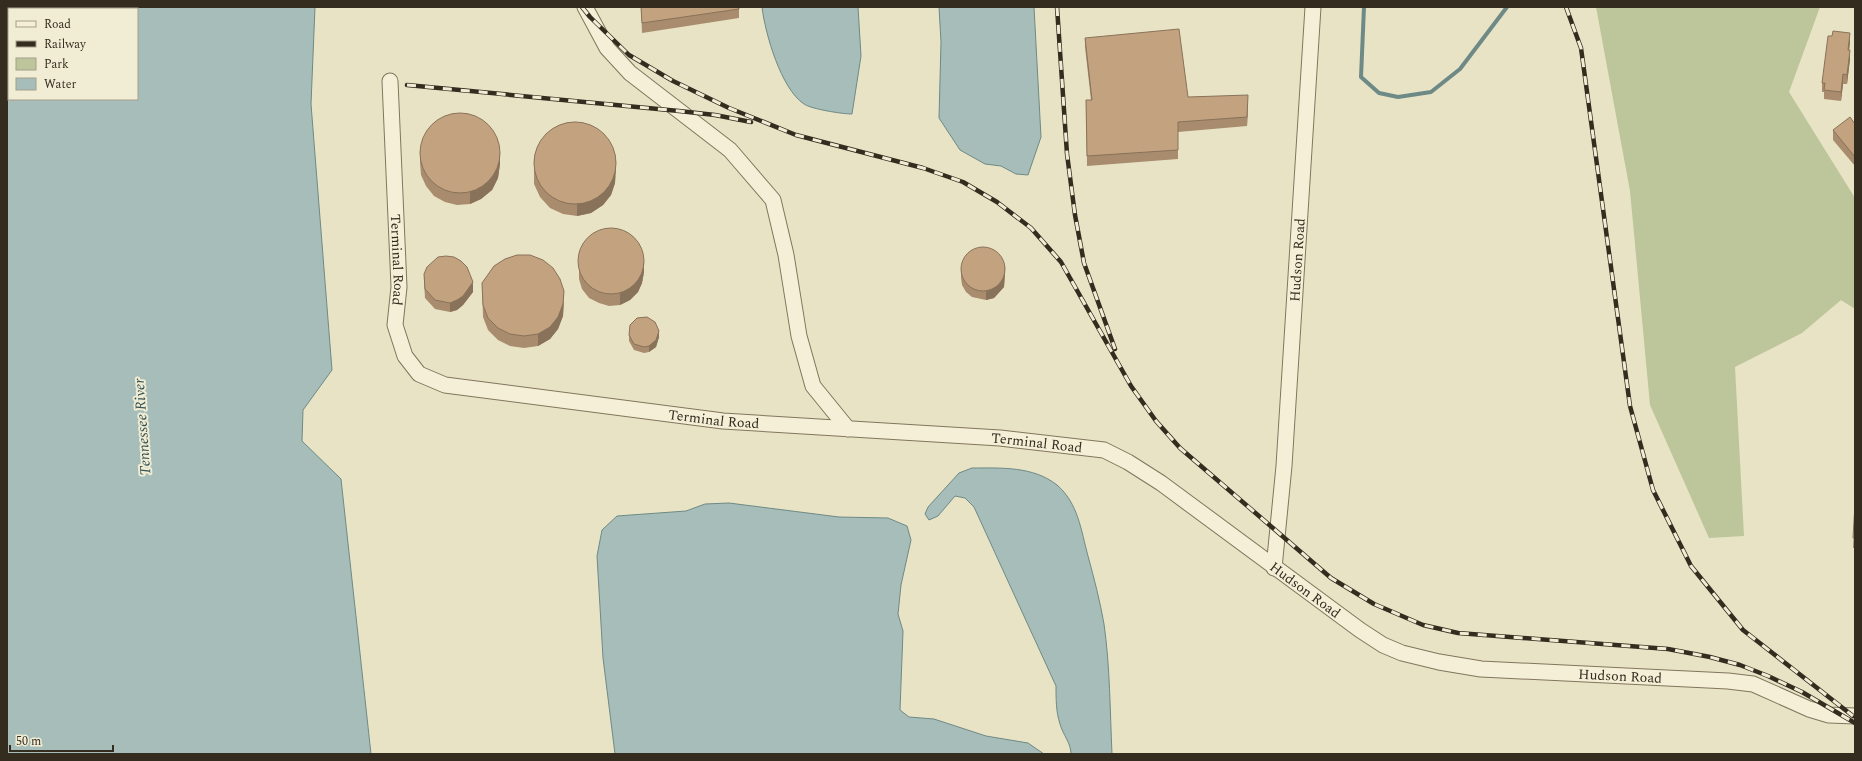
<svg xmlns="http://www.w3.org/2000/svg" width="1862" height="761" font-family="Spectral,serif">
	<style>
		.green { fill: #bcc69a }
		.water { fill: #a6bdb9; stroke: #6e8a86; fill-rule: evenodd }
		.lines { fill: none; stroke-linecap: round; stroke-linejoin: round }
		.stream { stroke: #6e8a86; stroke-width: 4 }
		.street-casing { stroke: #82755d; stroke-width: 17 }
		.street { stroke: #f5efd7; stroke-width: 15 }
		.rail-casing { stroke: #342c1f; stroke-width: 4.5 }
		.rail { stroke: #f1ecd4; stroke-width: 3; stroke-dasharray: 9; stroke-linecap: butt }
		.wall { fill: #a88c6d }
		.shaded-wall { fill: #887259 }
		.building { fill: #c3a37f; stroke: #887259 }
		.labels { text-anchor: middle; stroke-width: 4; stroke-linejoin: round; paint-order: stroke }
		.street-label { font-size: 14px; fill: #342c1f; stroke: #f1ecd4 }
		.water-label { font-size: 15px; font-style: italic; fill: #305052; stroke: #f1ecd4 }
	</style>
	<rect width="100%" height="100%" fill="#e9e3c5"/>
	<path class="green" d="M1596,7H1820L1789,92L1855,198V309L1841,300L1802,333L1735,367L1744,536L1709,538L1650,405L1630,191Z"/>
	<path class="water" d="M7,7H315L311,104L332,370L303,410L302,441L341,479L371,754H7ZM9,9H137V99H9Z
		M762,7H858L861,56L852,114C842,114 811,109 804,104C781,89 765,33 762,7Z
		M939,7H1034L1041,137L1028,175L1016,174L1001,166L985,164L960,150L939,118L941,42Z
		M972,468C1001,468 1033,466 1057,485C1078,503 1081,530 1088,556C1094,578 1100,601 1104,624C1110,666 1110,711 1112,754H1071C1071,743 1063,735 1060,724C1056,712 1056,699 1056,686L974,507L965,498L955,496L938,516L929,520L925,514L928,507L959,473Z
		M729,503L839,517L888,518L907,526L911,540L901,585L898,614L903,631L900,710L909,717L934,719L986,736L1028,743L1044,754H615L603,658L597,556L602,530L617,516L686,511L705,504Z"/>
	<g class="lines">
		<path class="stream" d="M1364,7L1361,77L1379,93L1398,97L1431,92L1460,69L1507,7"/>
		<g class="street-casing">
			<g id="street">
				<path d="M585,7L607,48L630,73L730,150L773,200L786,255L799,336L813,386L848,429"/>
				<path id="s1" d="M390,81L399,287L395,325L405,356L419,374L445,385L723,421L1000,438L1104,450L1128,462L1161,483L1360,630L1383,645L1402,653L1439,662L1481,669L1728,681L1753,684L1809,709L1829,715L1855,716"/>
				<path id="s2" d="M1274,568L1284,466L1313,7"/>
			</g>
		</g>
		<use href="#street" class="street"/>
		<g class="rail-casing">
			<path id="rail" d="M582,7L590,17L629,55L673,81L729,108L796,135L923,168L963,182L997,202L1031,228L1061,262L1131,386L1156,421L1180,448L1331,578L1374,604L1423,625L1458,633L1668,649L1710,657L1740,665L1768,676L1802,692L1855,723
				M1057,7L1067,154L1075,215L1084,263L1115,349
				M1566,7L1581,48L1630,406L1653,490L1691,566L1743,630L1853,716
				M407,85L679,111L715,115L751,122"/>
		</g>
		<use href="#rail" class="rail"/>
	</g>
	<path class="wall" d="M641,7H739V18L642,33Z
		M1085,38L1188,97L1248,104L1247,126L1178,132V159L1087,166L1086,100H1091L1085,47Z
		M1850,42L1849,50L1850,59L1847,84H1843L1841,101L1824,99V92H1822V83Z
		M1855,124V166L1833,140V130Z
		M420,150L500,164L498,178L492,190L481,199L470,204L457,205L445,202L434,196L426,186L421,175L420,162Z
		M534,158L616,170L615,183L611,195L603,205L591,213L577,216L563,214L550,208L540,197L534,184Z
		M579,256L644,272L642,283L638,292L630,300L620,305L609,306L599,303L589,298L582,289L579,279Z
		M961,269L1005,273L1004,287L994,298L986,300L972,297L966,292L962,285L961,278Z
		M424,274L473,292L463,305L457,310L450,312L435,309L425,298L424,283Z
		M482,283L564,303L563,316L558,329L550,339L538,346L524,348L510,346L498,340L488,330L483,317Z
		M629,335L659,337L656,347L649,352L644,353L634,350L629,341Z
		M1855,504V548H1853Z"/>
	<path class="shaded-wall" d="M1850,33V42L1848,59V50Z
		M1850,50V59L1847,84V75Z
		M1843,74V84L1841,101V92Z
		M1248,95V104L1247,126V117Z
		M500,152V164L498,178L492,190L481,199L470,204V192Z
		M616,158L615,183L611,195L603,205L591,213L577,216V204Z
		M644,260V272L642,283L638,292L630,300L620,305V293Z
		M1005,264V273L1004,287L994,298L986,300V291Z
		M473,282V292L463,305L457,310L450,312V303Z
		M564,291L563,316L558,329L550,339L538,346V334Z
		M659,331V337L656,347L649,352V346Z"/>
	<path class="building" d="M641,7H739V9L642,23Z
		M1179,29L1188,97L1248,95L1247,117L1178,122V150L1087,156L1086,100H1092L1085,38Z
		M1833,31L1850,33L1848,50H1850L1847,75L1843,74L1841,92L1824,90L1825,83H1822L1828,36H1832Z
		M420 153a40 40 0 1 1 80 0a40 40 0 1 1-80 0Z
		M1850,117L1855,124V157L1833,130Z
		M534 163a41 41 0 1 1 82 0a41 41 0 1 1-82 0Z
		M578 261a33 33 0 1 1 66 0a33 33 0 1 1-66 0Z
		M961 269a22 22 0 1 1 44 0a22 22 0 1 1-44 0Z
		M517,255H530L543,260L553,268L560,279L564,291L563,304L558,317L550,327L538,334L524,336L510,334L498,328L488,318L483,305L482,283L494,266L505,259Z
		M446,256L454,257L461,261L467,267L473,282L463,296L457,300L450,303L435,300L425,289L424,274L427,267L438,257Z
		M647,317L655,322L659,331L656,340L649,346L644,347L634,344L629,335L630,325L637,318Z
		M1855,504V538H1853Z"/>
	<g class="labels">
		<g class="street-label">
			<text dy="5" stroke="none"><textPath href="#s1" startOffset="179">Terminal Road</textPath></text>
			<text dy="5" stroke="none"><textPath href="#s2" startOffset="309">Hudson Road</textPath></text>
			<text dy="5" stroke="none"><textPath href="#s1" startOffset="599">Terminal Road</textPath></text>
			<text dy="5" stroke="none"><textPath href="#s1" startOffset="923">Terminal Road</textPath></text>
			<text dy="5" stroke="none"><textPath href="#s1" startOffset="1236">Hudson Road</textPath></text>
			<text dy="5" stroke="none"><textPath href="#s1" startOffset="1572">Hudson Road</textPath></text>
		</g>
		<g class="water-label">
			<text transform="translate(142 427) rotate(-94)" y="5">Tennessee River</text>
		</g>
	</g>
	<rect width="1862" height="761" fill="none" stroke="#342c1f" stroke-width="16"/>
	<rect x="8" y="8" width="130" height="92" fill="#f1ecd4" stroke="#a59f8c"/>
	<rect x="16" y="21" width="20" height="6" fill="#f5efd7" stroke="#a59f8c"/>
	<text x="44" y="28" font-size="12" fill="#342c1f">Road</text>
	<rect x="16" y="41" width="20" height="6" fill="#342c1f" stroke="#a59f8c"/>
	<text x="44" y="48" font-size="12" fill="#342c1f">Railway</text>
	<rect x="16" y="58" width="20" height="12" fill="#bcc69a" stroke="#a59f8c"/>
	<text x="44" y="68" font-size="12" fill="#342c1f">Park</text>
	<rect x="16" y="78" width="20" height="12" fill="#a6bdb9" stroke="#a59f8c"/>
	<text x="44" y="88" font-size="12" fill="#342c1f">Water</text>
	<path d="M10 745v6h103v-6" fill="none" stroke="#342c1f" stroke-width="2"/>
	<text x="16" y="745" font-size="12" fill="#342c1f" stroke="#f1ecd4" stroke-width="3" paint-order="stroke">50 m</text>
</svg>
